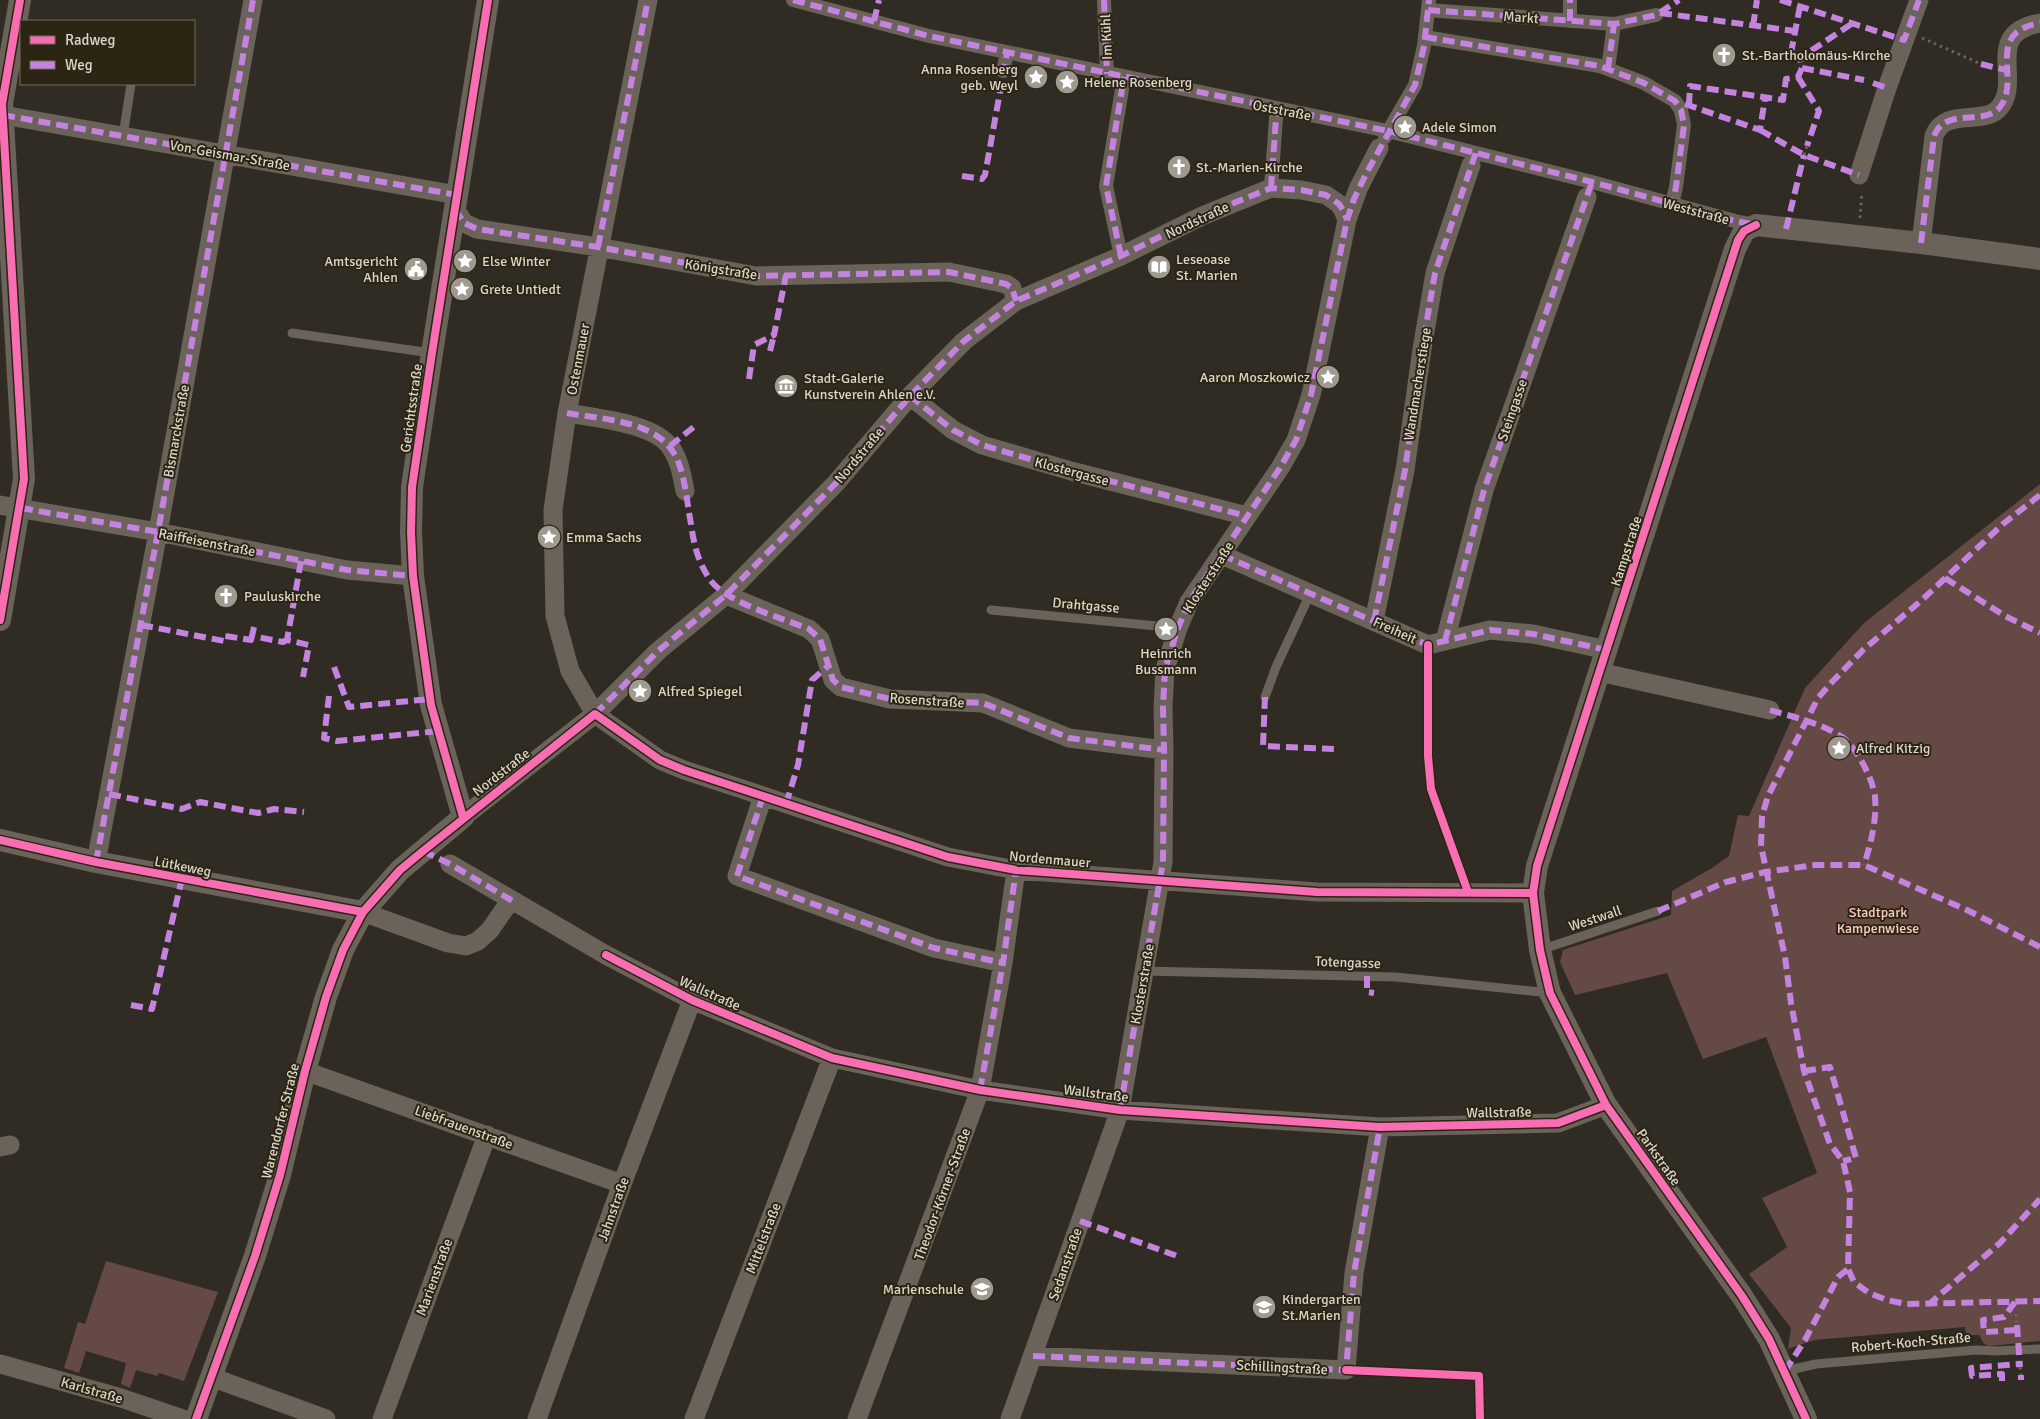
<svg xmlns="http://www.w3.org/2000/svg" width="2040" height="1419" font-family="Signika,sans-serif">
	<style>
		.green { fill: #654944 }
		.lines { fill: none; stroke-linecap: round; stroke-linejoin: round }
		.path { stroke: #69635b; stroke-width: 3; stroke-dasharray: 2.5 4; stroke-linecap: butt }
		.service { stroke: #6b625a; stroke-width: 9 }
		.pedestrian { stroke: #6b625a; stroke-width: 14 }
		.minor { stroke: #6b625a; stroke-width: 19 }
		.tertiary { stroke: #6b625a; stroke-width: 22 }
		.quiet { stroke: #c483df; stroke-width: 6; stroke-dasharray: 12 6; stroke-linecap: butt }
		.cycleway-casing { stroke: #2c2513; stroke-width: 11 }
		.cycleway { stroke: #f96db3; stroke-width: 8 }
		.labels { text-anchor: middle; stroke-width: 4; stroke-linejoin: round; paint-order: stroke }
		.street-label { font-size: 14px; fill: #dad6cb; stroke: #2c2513 }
		.poi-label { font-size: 14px; fill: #dad6cb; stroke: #2c2513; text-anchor: start }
		.park-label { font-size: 14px; fill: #fecac0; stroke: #2c2513 }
	</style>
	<rect width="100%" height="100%" fill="#302c23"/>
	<path class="green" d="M2040,484V1341L1989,1346L1984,1344L1979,1335H1966L1965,1327L1814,1340L1788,1349L1791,1328L1749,1274L1787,1247L1762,1198L1817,1173L1766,1037L1703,1059L1667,973L1575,995L1560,962L1563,950L1671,915L1672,891L1712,868L1729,856L1738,815L1749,816L1805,688L1864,623Z
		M106,1261L218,1292L184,1381L159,1373L157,1376L136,1370L130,1388L121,1384L126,1363L86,1351L79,1373L64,1368L78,1322L85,1324Z"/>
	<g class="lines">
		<path class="path" d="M1922,38L1981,64
			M1804,155L1807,146
			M1860,218L1862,192
			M2016,1314L2017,1325
			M2020,1367L2021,1375"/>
		<path class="service" d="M123,136L131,84
			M292,333L431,353
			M991,610L1178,628
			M1265,697L1276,667L1310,594
			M1540,950L1658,911
			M1144,971L1396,977L1550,993
			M1785,1371L1816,1364L1976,1350L1995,1351L2040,1349"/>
		<path class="pedestrian" d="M793,0L929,36L1388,131L1592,182L1735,221L1755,225
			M1104,0L1107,74
			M1428,10L1614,24L1656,15
			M1570,21V0
			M1425,37L1600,66L1644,83L1675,101L1681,110L1684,125L1676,187L1672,204
			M1608,69L1614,24
			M1003,71L1007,53
			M1385,137L1415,85L1424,46L1429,0
			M1271,188L1276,118L1279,109
			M1121,256L1106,186L1124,77"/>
		<path class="minor" d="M648,0L567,413L553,510L555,616L570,671L595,714L660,760L684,770L948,857L1016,870L1317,892L1533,893
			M3,115L457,195
			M1859,175L1887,88L1919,0
			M455,209L464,223L477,229L598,247L756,276L949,272L1006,284L1012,288L1016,301
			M1921,243L1934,136C1945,106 1984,127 2000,107C2022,79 1983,33 2040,23
			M910,396L953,430L982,445L1071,471L1247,516
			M567,413C595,418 655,423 671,448C680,461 682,476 685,491
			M0,505L158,532L347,570L413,576
			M1222,555L1428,645L1490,630L1533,634L1607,650
			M726,595L809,629L820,639L833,680L841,687L890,699L983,703L1069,738L1164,750
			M1374,621L1405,470L1422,349L1435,273L1471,165
			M1445,641L1484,490L1587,197
			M1599,672L1770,710
			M763,796L737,876L934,948L1003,963
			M463,817L595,714L658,651L726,595L836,483L910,396L964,341L1016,301L1121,256L1202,216L1271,188L1301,190L1326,195L1339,204L1343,210L1347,220
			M96,862L158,532L253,0
			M450,864L606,955L692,1000L832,1058L980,1090L1120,1110L1380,1127L1558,1123L1606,1105
			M363,912L448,943L466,946L478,941L490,930L508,904L516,903
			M305,1071L622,1184
			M0,1147L10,1145
			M1033,1356L1346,1370L1354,1273L1380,1127
			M0,1364L121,1398L183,1419
			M211,1377L326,1419
			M382,1419L487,1135
			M537,1419L622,1184L692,1000
			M694,1419L832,1058
			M857,1419L980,1090L1003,963L1016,870
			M1010,1419L1120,1110L1163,862L1164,750L1163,708L1165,669L1178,628L1189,602L1280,468L1296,440L1311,395L1347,220L1358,189L1379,148"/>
		<path class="tertiary" d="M0,620L24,479L2,104L20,0
			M0,840L96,862L363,912
			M196,1419L255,1256L280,1175L305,1071L326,997L343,950L363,912L400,870L463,817L431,705L413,576L411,532L412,487L432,353L488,0
			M1806,1419L1769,1339L1742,1296L1606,1105L1550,993L1540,950L1533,893L1537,866L1735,249L1744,231L1756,225L1921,243L2040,259"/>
		<path class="quiet" d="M793,0L929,36L1388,131L1592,182L1735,221L1756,225
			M1104,0L1107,74
			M1780,0L1904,40L1919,0
			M1800,6L1791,53L1800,58
			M1428,10L1614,24L1656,15L1679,0
			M1660,13L1795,31
			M874,21L879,0
			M1570,21V0
			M1753,26L1757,0
			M1425,37L1600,66L1644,83L1675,101L1681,110L1684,125L1676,187L1672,204
			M1981,64L2006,70
			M1802,68L1864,80
			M1608,69L1614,24
			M1798,77L1819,111L1807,146
			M1873,83L1887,88
			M1685,104L1760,130L1765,98
			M1689,105L1690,86L1783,100L1786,79L1798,77L1802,68L1800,58L1853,23
			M3,115L457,195
			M1760,130L1804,155L1859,175
			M962,176L982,179L985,175L1007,53
			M1271,188L1276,118L1279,109
			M455,209L464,223L477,229L598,247L756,276L949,272L1006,284L1012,288L1016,301
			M1786,229L1804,155
			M1921,243L1934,136C1945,106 1984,127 2000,107C2022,79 1983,33 2040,23
			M598,247L648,0
			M1121,256L1106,186L1124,77
			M770,351L774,335
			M749,379L754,345L774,335L786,275
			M910,396L953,430L982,445L1071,471L1247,516
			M567,413C605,420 664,420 679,464C686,483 687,504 691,524C694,545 698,563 711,581C728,603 782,618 809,629L820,639L833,680L841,687L890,699L983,703L1069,738L1164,750
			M670,446L695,426
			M2040,495L2003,524L1923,599L1863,650L1832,682L1818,698L1768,796L1762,816L1761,846L1785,957L1791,1003L1804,1071L1830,1144L1843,1161L1850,1192L1848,1269L1854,1282L1869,1293L1887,1300L1906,1304L2040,1301
			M21,508L158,532L347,570L413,576
			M1222,555L1428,645L1490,630L1533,634L1607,650
			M301,561L287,640L309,645L303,677
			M1945,578L2005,616L2040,633
			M1374,621L1405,470L1422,349L1435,273L1476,152
			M141,625L224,641L225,636L251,640L252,636
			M254,627L252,636L283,642L287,640
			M1445,641L1484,490L1592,182
			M334,667L349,707L430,699
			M329,696L324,738L337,741L439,731
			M1265,697L1263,746L1336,749
			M1770,710C1793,717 1821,723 1842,737C1857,748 1873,779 1875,797C1877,819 1871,843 1864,865
			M595,714L658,651L726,595L836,483L910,396L964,341L1016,301L1121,256L1202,216L1271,188L1301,190L1326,195L1339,204L1343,210L1347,220
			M109,794L182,809L200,802L258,813L274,809L304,812
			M763,796L737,876L934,948L1003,963
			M786,804L798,765L812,680L828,666
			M423,851L450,864L516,903
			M96,862L158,532L253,0
			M1658,911L1726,882L1765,872L1815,865H1864L1967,910L2040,947
			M1367,976V992L1374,993
			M131,1005L152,1009L182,878
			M1804,1071L1830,1067L1856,1158L1843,1161
			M980,1090L1003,963L1016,870
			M1120,1110L1163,862L1164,750L1163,708L1165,669L1178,628L1189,602L1280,468L1296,440L1311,395L1347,220L1354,199L1366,174L1415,85L1424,46L1429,0
			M1080,1221L1180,1257
			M2015,1302L2004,1317L1983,1320L1984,1332L2018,1330
			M1928,1305L2000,1243L2040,1199
			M2017,1325L2020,1367
			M1033,1356L1346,1370L1354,1273L1380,1127
			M1785,1371L1805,1340L1838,1277L1848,1269
			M2021,1375V1380
			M2002,1381V1374L1972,1376L1971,1368L2020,1364"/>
		<g class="cycleway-casing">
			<path id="cycleway" d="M1756,225L1744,231L1738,240L1537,866L1533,893L1540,950L1550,993L1606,1105L1742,1296L1769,1339L1806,1419
				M0,620L24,479L2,104L20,0
				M1428,645V756L1431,789L1468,892
				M463,817L431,705L413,576L411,532L412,487L432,353L488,0
				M0,840L96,862L363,912
				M606,955L692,1000L832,1058L980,1090L1120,1110L1380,1127L1558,1123L1606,1105
				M1346,1370L1479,1376L1480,1419
				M196,1419L255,1256L280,1175L305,1071L326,997L343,950L363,912L400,870L423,851L595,714L660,760L684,770L948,857L1016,870L1317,892L1533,893"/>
		</g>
		<use href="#cycleway" class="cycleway"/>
	</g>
	<defs>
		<g id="church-disc" transform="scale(1.25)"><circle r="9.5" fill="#9e9a90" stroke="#2c2513"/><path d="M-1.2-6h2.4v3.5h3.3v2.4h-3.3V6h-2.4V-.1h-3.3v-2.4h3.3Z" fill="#fff"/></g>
		<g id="sight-disc" transform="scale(1.25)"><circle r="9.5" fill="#9e9a90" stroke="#2c2513"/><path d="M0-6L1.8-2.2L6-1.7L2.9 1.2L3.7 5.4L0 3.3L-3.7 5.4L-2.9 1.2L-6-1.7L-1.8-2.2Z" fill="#fff"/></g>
		<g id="library-disc" transform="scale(1.25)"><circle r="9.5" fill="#9e9a90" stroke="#2c2513"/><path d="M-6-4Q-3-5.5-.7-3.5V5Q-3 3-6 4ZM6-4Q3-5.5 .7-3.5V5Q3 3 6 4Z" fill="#fff"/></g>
		<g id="civic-disc" transform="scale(1.25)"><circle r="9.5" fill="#9e9a90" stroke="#2c2513"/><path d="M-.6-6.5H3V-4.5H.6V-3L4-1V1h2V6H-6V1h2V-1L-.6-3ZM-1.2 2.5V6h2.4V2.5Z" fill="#fff"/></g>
		<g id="museum-disc" transform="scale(1.25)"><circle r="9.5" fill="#9e9a90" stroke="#2c2513"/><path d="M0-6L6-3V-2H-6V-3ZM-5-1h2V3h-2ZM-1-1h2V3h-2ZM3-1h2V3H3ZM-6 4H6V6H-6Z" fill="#fff"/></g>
		<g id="school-disc" transform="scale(1.25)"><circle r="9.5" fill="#9e9a90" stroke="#2c2513"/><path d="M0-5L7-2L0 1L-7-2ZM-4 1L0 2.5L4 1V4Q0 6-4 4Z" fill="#fff"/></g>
	</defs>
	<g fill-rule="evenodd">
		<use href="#church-disc" x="1724" y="55"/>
		<use href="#sight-disc" x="1036" y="77"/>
		<use href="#sight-disc" x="1067" y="82"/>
		<use href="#sight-disc" x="1405" y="127"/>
		<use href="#church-disc" x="1179" y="167"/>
		<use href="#sight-disc" x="465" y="261"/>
		<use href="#library-disc" x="1159" y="267"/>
		<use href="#civic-disc" x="416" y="269"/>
		<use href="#sight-disc" x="462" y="289"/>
		<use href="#sight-disc" x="1328" y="377"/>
		<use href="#museum-disc" x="786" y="386"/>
		<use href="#sight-disc" x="549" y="537"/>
		<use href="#church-disc" x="226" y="596"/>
		<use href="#sight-disc" x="1166" y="629"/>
		<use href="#sight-disc" x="640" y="691"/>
		<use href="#sight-disc" x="1839" y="748"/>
		<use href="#school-disc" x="982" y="1289"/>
		<use href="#school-disc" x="1264" y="1307"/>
	</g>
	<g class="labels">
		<g class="street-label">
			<text transform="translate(1521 17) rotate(4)" y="5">Markt</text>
			<text transform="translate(1106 37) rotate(-92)" y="5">Im Kühl</text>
			<text transform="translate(1282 110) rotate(11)" y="5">Oststraße</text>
			<text transform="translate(230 155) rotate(10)" y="5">Von-Geismar-Straße</text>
			<text transform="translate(1696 211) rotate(15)" y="5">Weststraße</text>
			<text transform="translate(1197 220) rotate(-25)" y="5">Nordstraße</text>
			<text transform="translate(721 269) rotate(9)" y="5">Königstraße</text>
			<text transform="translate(578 359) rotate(-79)" y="5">Ostenmauer</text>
			<text transform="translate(1417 384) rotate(-81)" y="5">Wandmacherstiege</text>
			<text transform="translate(411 408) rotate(-82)" y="5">Gerichtsstraße</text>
			<text transform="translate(1512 410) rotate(-71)" y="5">Steingasse</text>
			<text transform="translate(176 431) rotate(-80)" y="5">Bismarckstraße</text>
			<text transform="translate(859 455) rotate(-50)" y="5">Nordstraße</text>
			<text transform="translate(1072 471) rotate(15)" y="5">Klostergasse</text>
			<text transform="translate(207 542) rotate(11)" y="5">Raiffeisenstraße</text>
			<text transform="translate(1626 551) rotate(-72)" y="5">Kampstraße</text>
			<text transform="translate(1208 577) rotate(-57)" y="5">Klosterstraße</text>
			<text transform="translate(1086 605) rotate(5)" y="5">Drahtgasse</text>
			<text transform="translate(1395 630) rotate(24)" y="5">Freiheit</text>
			<text transform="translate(927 700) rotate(4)" y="5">Rosenstraße</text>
			<text transform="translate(501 772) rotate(-38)" y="5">Nordstraße</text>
			<text transform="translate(1050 859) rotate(5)" y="5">Nordenmauer</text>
			<text transform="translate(183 866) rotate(11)" y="5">Lütkeweg</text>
			<text transform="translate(1595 918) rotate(-18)" y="5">Westwall</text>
			<text transform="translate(1348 962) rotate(2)" y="5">Totengasse</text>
			<text transform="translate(1142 984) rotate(-80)" y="5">Klosterstraße</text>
			<text transform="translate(710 993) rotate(24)" y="5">Wallstraße</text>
			<text transform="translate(1096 1093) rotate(7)" y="5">Wallstraße</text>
			<text transform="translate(1499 1112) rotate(-1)" y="5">Wallstraße</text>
			<text transform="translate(280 1121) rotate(-76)" y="5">Warendorfer Straße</text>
			<text transform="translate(464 1127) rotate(20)" y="5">Liebfrauenstraße</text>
			<text transform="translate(1659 1157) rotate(55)" y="5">Parkstraße</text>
			<text transform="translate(942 1194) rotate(-70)" y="5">Theodor-Körner-Straße</text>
			<text transform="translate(613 1209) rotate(-70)" y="5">Jahnstraße</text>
			<text transform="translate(763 1238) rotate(-69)" y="5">Mittelstraße</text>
			<text transform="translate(1065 1264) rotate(-71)" y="5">Sedanstraße</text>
			<text transform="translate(434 1277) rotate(-70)" y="5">Marienstraße</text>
			<text transform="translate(1911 1342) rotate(-5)" y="5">Robert-Koch-Straße</text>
			<text transform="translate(1282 1367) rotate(3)" y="5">Schillingstraße</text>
			<text transform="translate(92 1390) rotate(16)" y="5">Karlstraße</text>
		</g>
		<g class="poi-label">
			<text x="1742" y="60">St.-Bartholomäus-Kirche</text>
			<text x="1018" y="74" text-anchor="end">Anna Rosenberg<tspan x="1018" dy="16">geb. Weyl</tspan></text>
			<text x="1084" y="87">Helene Rosenberg</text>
			<text x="1422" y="132">Adele Simon</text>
			<text x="1196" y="172">St.-Marien-Kirche</text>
			<text x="1176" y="264">Leseoase<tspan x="1176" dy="16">St. Marien</tspan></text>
			<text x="398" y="266" text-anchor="end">Amtsgericht<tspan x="398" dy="16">Ahlen</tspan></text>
			<text x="482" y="266">Else Winter</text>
			<text x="480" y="294">Grete Untiedt</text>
			<text x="1310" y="382" text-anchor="end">Aaron Moszkowicz</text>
			<text x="804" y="383">Stadt-Galerie<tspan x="804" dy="16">Kunstverein Ahlen e.V.</tspan></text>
			<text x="566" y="542">Emma Sachs</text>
			<text x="244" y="601">Pauluskirche</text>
			<text x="1166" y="658" text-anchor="middle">Heinrich<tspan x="1166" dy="16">Bussmann</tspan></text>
			<text x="658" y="696">Alfred Spiegel</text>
			<text x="1856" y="753">Alfred Kitzig</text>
			<text x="964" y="1294" text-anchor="end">Marienschule</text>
			<text x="1282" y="1304">Kindergarten<tspan x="1282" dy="16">St.Marien</tspan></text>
		</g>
		<g class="park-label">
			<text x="1878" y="917">Stadtpark<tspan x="1878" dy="16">Kampenwiese</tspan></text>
		</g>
	</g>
	<rect x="20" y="20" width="175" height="65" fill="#2c2513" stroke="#726c5d"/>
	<rect x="30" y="36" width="25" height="8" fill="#f96db3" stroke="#726c5d"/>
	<text x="65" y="45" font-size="15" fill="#dad6cb">Radweg</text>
	<rect x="30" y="61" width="25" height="8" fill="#c483df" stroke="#726c5d"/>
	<text x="65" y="70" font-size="15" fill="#dad6cb">Weg</text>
</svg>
